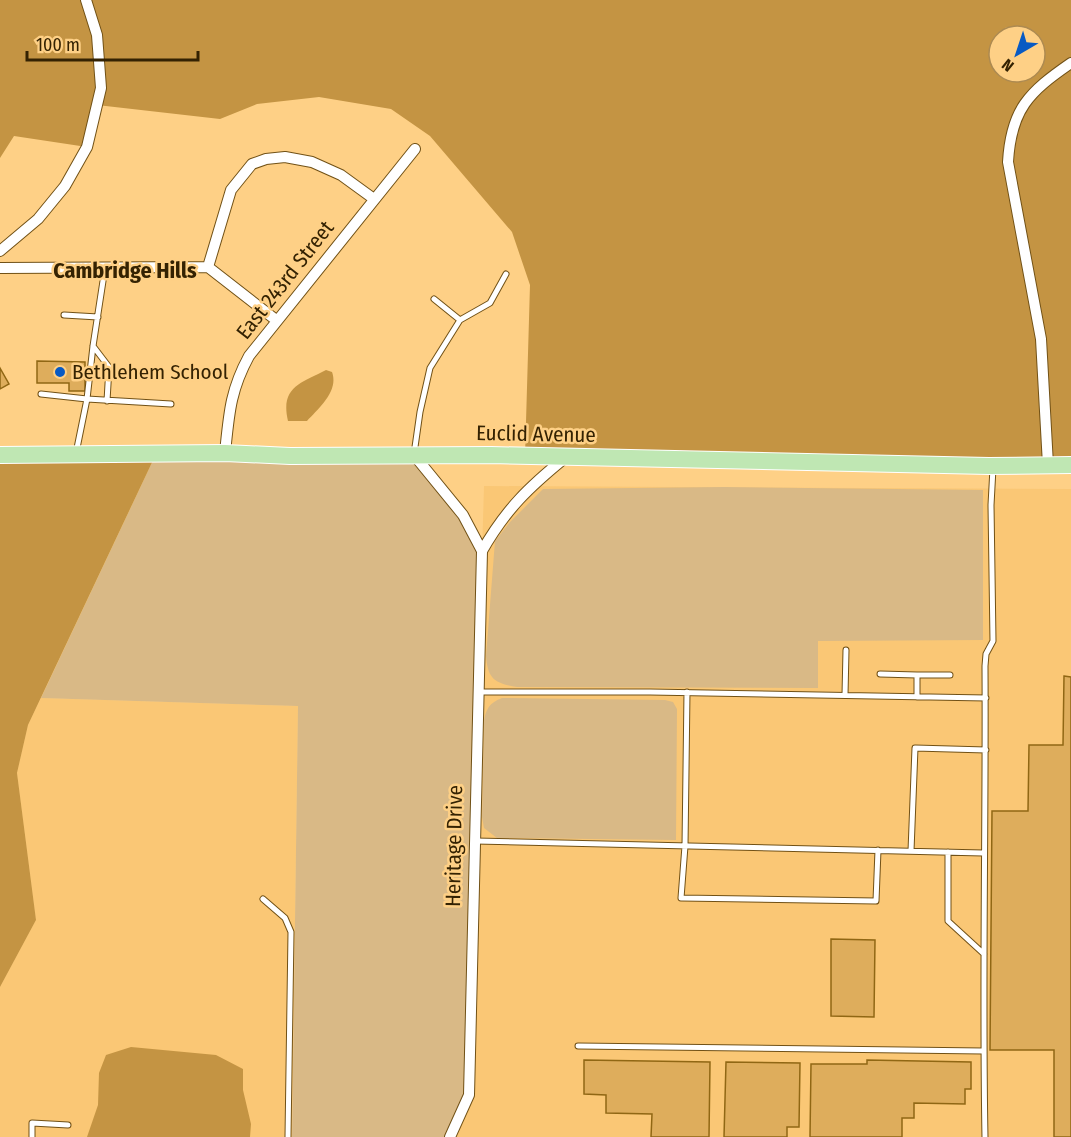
<svg xmlns="http://www.w3.org/2000/svg" width="1071" height="1137" font-family="'Fira Sans Condensed',sans-serif">
	<style>
		.built { fill: #fac775 }
		.green { fill: #d9b986 }
		.forest { fill: #c49443; fill-rule: evenodd }
		.building { fill: #dead5c; stroke: #906714; stroke-width: 1.5 }
		.lines { fill: none; stroke-linecap: round; stroke-linejoin: round }
		.service-casing { stroke: #715116; stroke-width: 7 }
		.minor-casing { stroke: #715116; stroke-width: 12 }
		.primary-casing { stroke: #fff; stroke-width: 18 }
		.service { stroke: #fff; stroke-width: 5 }
		.minor { stroke: #fff; stroke-width: 10 }
		.primary { stroke: #bfe7b3; stroke-width: 16 }
		.poi-dot { fill: #085ac3; stroke: #fed086; stroke-width: 2 }
		.labels { text-anchor: middle; stroke-width: 5; stroke-linejoin: round; paint-order: stroke }
		.street-label { font-size: 21px; fill: #342202; stroke: #fed086 }
		.poi-label { font-size: 21px; fill: #342202; stroke: #fed086; text-anchor: start }
		.neighbourhood-label { font-size: 22px; font-weight: bold; fill: #342202; stroke: #fed086 }
	</style>
	<rect width="100%" height="100%" fill="#fed086"/>
	<path class="built" d="M484,486L1071,489V1137H450L466,1102Z
		M41,698L298,706L292,1137H0V987L36,920L17,773L28,725Z"/>
	<path class="green" d="M156,454L414,455L435,482L482,551L469,1095L450,1137H292L298,706L41,698Z
		M724,487L983,490V640L818,641V688L517,687C494,683 488,679 486,656L495,541L510,522L543,489Z
		M502,698L665,700L673,702L677,709L676,840L497,838L484,828L482,817L484,720C487,707 490,703 502,698Z"/>
	<path class="forest" d="M0,0H1071V465L525,456L530,285L512,232L430,136L391,109L319,97L257,104L220,119L97,105L87,147L14,136L0,158ZM999,36H1035V72H999Z
		M326,370L332,372C339,391 319,408 307,421H288C280,387 301,383 326,370Z
		M156,454L28,725L17,773L36,920L0,987V455Z
		M131,1047L216,1055L243,1069V1090L251,1124L250,1137H87L98,1105L99,1073L106,1055Z"/>
	<path class="building" d="M37,361L85,362V391H69V383H37Z
		M0,368L9,384L0,389Z
		M1064,676L1071,677V1137H1054V1050H990L992,811H1028L1029,745H1063Z
		M831,939L875,940L874,1017L831,1016Z
		M584,1060L710,1062L709,1137H651L652,1114L606,1113V1095L584,1094Z
		M867,1060L971,1062V1089H965V1104L914,1103V1118H902V1137H810L811,1064H867Z
		M726,1062L800,1063L799,1127H787V1137H724Z"/>
	<g class="lines">
		<g class="service-casing">
			<path id="service" d="M434,299L460,320
				M64,315L98,317
				M93,346L109,367L107,401
				M41,394L87,399L93,346L105,268
				M76,453L87,399L171,404
				M414,454L420,412L430,368L460,320L490,303L506,274
				M880,674L917,675V697
				M917,675H950
				M477,692H650L986,698
				M687,692L685,846L681,898L876,901L878,850
				M845,695L846,650
				M475,841L983,853
				M911,851L915,748L986,750
				M948,852V921L984,954
				M263,899L285,918L291,932L288,1137
				M578,1046L983,1051
				M32,1137V1123L68,1125
				M985,1137C982,980 986,823 985,666L986,654L993,641L991,505L993,468"/>
		</g>
		<g class="minor-casing">
			<path id="minor" d="M0,251L38,219L65,186L87,147L101,88L97,35L86,0
				M208,267L231,190L252,164L266,159L285,157L312,162L341,175L374,199
				M0,268L208,267L276,320
				M225,453C229,414 230,391 249,356L415,149
				M414,455L463,515L482,551
				M1048,465L1041,339L1008,162C1011,109 1029,92 1071,63
				M450,1137L469,1095L482,551C506,509 529,487 566,457"/>
		</g>
		<g class="primary-casing">
			<path id="primary" d="M0,455L225,453L290,456L491,455L989,466L1071,465"/>
		</g>
		<use href="#service" class="service"/>
		<use href="#minor" class="minor"/>
		<use href="#primary" class="primary"/>
	</g>
	<circle class="poi-dot" cx="60" cy="372" r="6"/>
	<g class="labels">
		<g class="street-label">
			<text transform="translate(285 280) rotate(-52)" y="7">East 243rd Street</text>
			<text transform="translate(536 434) rotate(1)" y="7">Euclid Avenue</text>
			<text transform="translate(454 846) rotate(-89)" y="7">Heritage Drive</text>
		</g>
		<g class="poi-label">
			<text x="72" y="379">Bethlehem School</text>
		</g>
		<g class="neighbourhood-label">
			<text x="125" y="278">Cambridge Hills</text>
		</g>
	</g>
	<g transform="translate(1017 54) rotate(219)"><circle r="28" fill="#fed086" stroke="#ad8a51" stroke-width="1.5"/>
	<path d="M0-4.5L10 22L0 15L-10 22Z" fill="#085ac3"/>
	<text y="-9" font-size="16" font-weight="bold" text-anchor="middle" fill="#342202">N</text>
	</g>
	<path d="M27 51v9h171v-9" fill="none" stroke="#342202" stroke-width="3"/>
	<text x="36" y="51" font-size="18" fill="#342202" stroke="#fed086" stroke-width="4.5" paint-order="stroke">100 m</text>
</svg>
